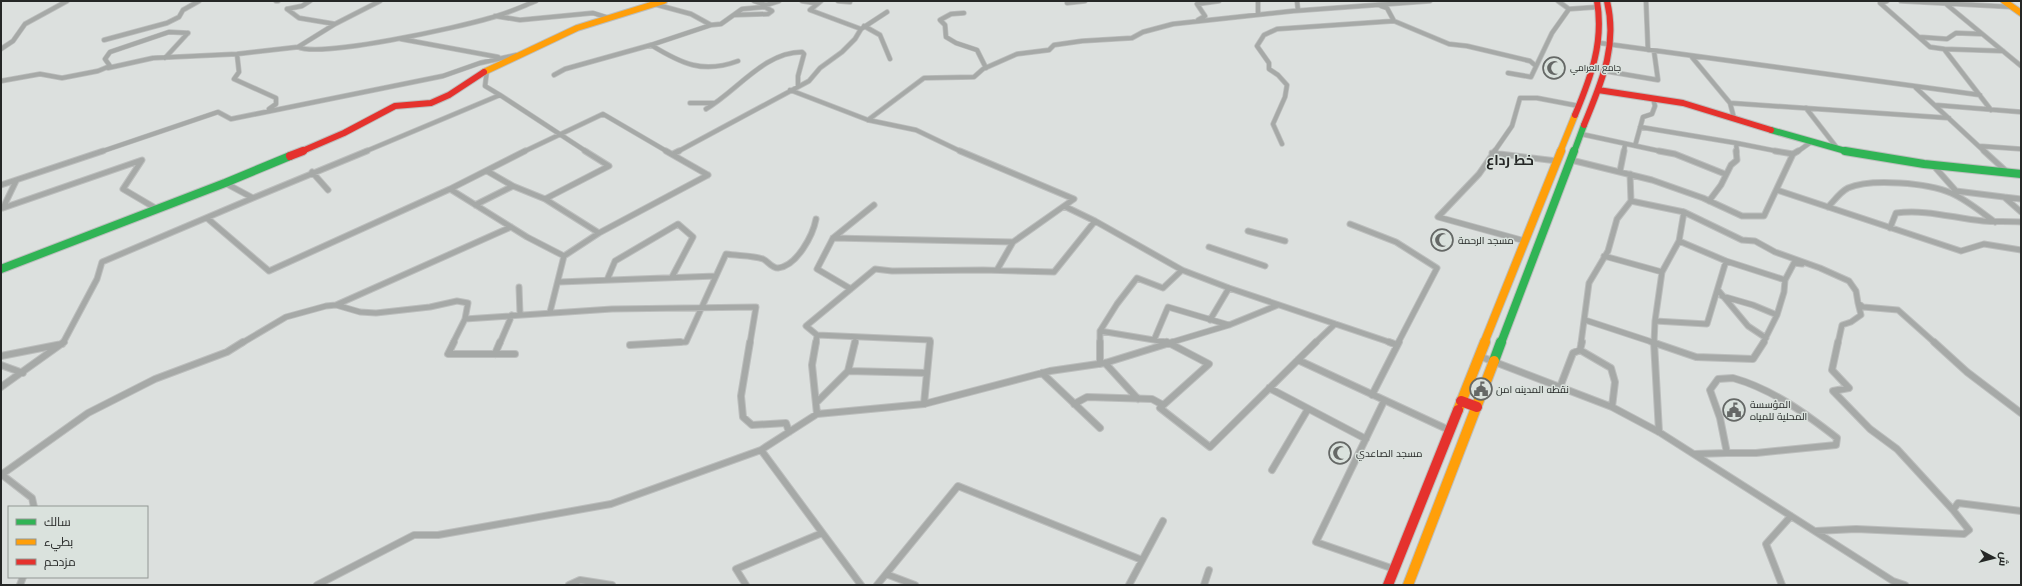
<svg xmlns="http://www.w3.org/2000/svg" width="2022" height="586" font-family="Arial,Cairo,sans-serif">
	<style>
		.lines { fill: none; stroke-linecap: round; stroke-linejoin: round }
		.street-far2-casing { stroke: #bcbebd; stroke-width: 5.5 }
		.street-far1-casing { stroke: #bcbebd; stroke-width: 7 }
		.street-casing { stroke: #bcbebd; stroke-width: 8 }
		.fast-far2-casing { stroke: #bcbebd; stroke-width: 8 }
		.fast-far1-casing { stroke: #bcbebd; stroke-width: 10 }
		.fast-casing { stroke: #bcbebd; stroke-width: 12 }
		.slow-far2-casing { stroke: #bcbebd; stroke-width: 8 }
		.slow-far1-casing { stroke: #bcbebd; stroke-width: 10 }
		.slow-casing { stroke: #bcbebd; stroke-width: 12 }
		.jam-far2-casing { stroke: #bcbebd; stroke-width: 8 }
		.jam-far1-casing { stroke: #bcbebd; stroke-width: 10 }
		.jam-casing { stroke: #bcbebd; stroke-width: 12 }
		.street-far2 { stroke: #a6a9a7; stroke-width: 4 }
		.street-far1 { stroke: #a6a9a7; stroke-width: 5 }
		.street { stroke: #a6a9a7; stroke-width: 6 }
		.fast-far2 { stroke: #30b455; stroke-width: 6 }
		.fast-far1 { stroke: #30b455; stroke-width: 8 }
		.fast { stroke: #30b455; stroke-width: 10 }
		.slow-far2 { stroke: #ff9f0a; stroke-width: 6 }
		.slow-far1 { stroke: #ff9f0a; stroke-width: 8 }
		.slow { stroke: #ff9f0a; stroke-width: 10 }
		.jam-far2 { stroke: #e5322d; stroke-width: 6 }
		.jam-far1 { stroke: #e5322d; stroke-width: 8 }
		.jam { stroke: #e5322d; stroke-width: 10 }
		.labels { text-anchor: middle; stroke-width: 3; stroke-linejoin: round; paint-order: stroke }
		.far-poi-label { font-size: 9px; fill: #252726; stroke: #dae2dd; text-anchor: start }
		.poi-label { font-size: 10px; fill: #252726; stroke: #dae2dd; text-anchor: start }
		.district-label { font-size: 14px; font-weight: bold; fill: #252726; stroke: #dae2dd }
	</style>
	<rect width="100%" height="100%" fill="#dce0de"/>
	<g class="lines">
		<g class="street-far2-casing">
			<path id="street-far2" d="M276,1H278
				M380,1L335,24L298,47C321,58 460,27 490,18C506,14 521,7 536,1
				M802,1L815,3L821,1
				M821,1L810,10L861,29
				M838,1L850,2
				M1258,1V14
				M1297,1L1298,10
				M1558,1L1569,9L1598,7
				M1646,1L1648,50
				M1887,1L1880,3L1930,47L1944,49L1991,110
				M1901,1L2013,7
				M1067,3L1085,1
				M1946,4L2021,66
				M766,5L779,1
				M1381,6L1387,8L1394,21L1449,44L1467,46L1530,61L1536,66
				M287,9L299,18L335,24
				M287,9L302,6L310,1
				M964,13L951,14L940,20L945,25L946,37L956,43L977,50L986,68
				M734,15L768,14L772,11L765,7
				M495,16L520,20L593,13L609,18
				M1198,20L1205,16L1197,4L1219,1
				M711,25L721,24L742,9L765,7L766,5L754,1
				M864,26L880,35L890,59
				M1919,37L1947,39L1956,33L1981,34
				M401,39L498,57
				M104,40L167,23L179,17L183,10L199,1
				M1600,43L1980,95
				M651,45C682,64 703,74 738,61
				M1,49L13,41L25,24L67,1
				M1944,49L2003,51
				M237,54L239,72L234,79L276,98V104L269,109
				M1691,56L1730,103L1949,118
				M165,58L188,33
				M108,68L153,58L237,54L298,47
				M1605,71L1658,80L1654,51
				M1508,73L1531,77L1552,33L1569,9
				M554,75L565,69L651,45L711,25L691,14L654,4
				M1,81L40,74L62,78L98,71L110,66L105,59L110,52L169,32L188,33
				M1915,87L1985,152
				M790,90L868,120L916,130L962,152
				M500,95L587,152
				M690,103H715
				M1730,103L1734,118
				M1935,105L2021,112
				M1806,108L1837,148
				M706,109C737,91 764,52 802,52L804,54L798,76V86
				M868,120L924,78L974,77L983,69L1017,54L1049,50L1054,45L1082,41L1132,38L1143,32L1173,24L1293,11L1430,1
				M1640,127L1736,143
				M1581,134L1664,152
				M1282,144L1273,124L1285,97L1287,85L1278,75L1269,69V63L1257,46L1264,35L1277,29L1394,21
				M1635,146L1643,117L1652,114L1655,106L1653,98
				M1979,146L2021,149
				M100,152L218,112L231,119L443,76L480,63L516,55
				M364,152L500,95L485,86L487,70
				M523,152L603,114L668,152
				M677,152L809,81L820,68L842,52L855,39L861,29L887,12
				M1494,152L1512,126L1520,98H1537L1579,106
				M1624,152L1625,144
				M1737,152L1736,143L1781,152
				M1797,152L1811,142"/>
		</g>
		<g class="street-far1-casing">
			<path id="street-far1" d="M525,151L450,189L527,237L564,256
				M666,151L708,175
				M960,151L1074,199L1064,206
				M1495,151L1479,174L1438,217L1525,241
				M1659,151L1675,154L1725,174
				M1775,151L1793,154
				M1984,151L2007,172
				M1492,153L1557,161
				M673,154L679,151
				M1571,160L1652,180L1703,198L1742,216H1764L1793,154L1798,151
				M1933,165L1956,191L2004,197L2021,212
				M1620,171L1624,151
				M312,172L328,190
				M16,181L3,208L142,160L123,189L157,209
				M1,185L103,151
				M513,186L545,199L599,233
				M1777,190L1961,251L1984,244L2021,250
				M2004,197L2021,199
				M253,198L367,151
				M545,199L609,166L585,151
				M1631,201L1684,212L1679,241L1662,272L1655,321L1654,343
				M1709,201L1721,185L1731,165L1737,160L1736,151
				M475,205L513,186L487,171
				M1828,207C1834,201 1840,192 1848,188C1871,178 1928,183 1951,193C1967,200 1981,212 1995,222
				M1684,212L1742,240L1755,241L1775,252L1820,268L1849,281L1856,291L1858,303L1863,307L1898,310L1935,343
				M207,218L269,271L450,189
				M1350,224L1396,242L1437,268L1398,343
				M1890,228L1896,213C1926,209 1953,218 1983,221C1996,222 2008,221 2021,222
				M1248,231L1285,241
				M833,238L1013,242
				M1679,241L1726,261L1785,280
				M1209,247L1265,266
				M1604,256L1662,272
				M997,270L1013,242L1064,206L1095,221L1182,270L1229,288L1392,343
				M607,280L615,261L678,224L693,237L672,277
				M559,282L716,276
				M519,287L520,314
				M851,289L817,269L833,238L874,205
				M1718,290L1748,326L1766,338
				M1722,296L1753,305L1777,315
				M336,305L511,227
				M550,312L564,256L599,233L708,175
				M465,319L612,309L756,307L750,343
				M1210,320L1229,288
				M1585,320L1655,343
				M1655,321L1707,324L1726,261
				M1100,331L1172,343
				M817,335L930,340V343
				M1154,340L1168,307L1229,325
				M63,343L97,279L102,262L253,198L225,183
				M242,343L286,317L326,306L336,305L360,312L376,313L430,307L457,301L468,303L465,319L453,343
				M500,343L512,315
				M662,343L686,342L726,254C738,256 752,255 763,259C768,261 771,268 778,268C797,266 813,235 816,219
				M816,343L817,335L806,326L875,269L892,271L983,270L1054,272L1095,221
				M855,343L856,338
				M1100,343V331L1117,304L1137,278L1163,288L1182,270
				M1169,343L1229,325L1278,305
				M1315,343L1335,324
				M1581,343L1589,283L1608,251L1617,219L1631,201L1630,174
				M1763,343L1777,315L1784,292L1785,280L1794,263L1802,264V262
				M1838,343L1842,325L1851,322L1861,315L1858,303"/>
		</g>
		<g class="street-casing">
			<path id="street" d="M454,342L448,354H515
				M750,342L741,396L743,417L752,425L786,423L789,432
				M816,342L812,365L817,414
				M1100,342V364
				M1167,342L1209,364L1160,408L1210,447L1316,342
				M1389,342L1397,345
				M1582,342L1580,350L1611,368L1615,382L1612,407
				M1652,342L1696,357L1753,359L1764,342
				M1654,342L1659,432
				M1838,342L1832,370L1849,388L1833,391L1870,429L1897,449L1953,510
				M1934,342L1967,372L2021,413
				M630,345L680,342
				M495,354L500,342
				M1,356L62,344
				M1479,356L1612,407L1659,432L1893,581L1905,585
				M1298,360L1449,430
				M1105,363L1138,399
				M1,365L23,373
				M848,371L927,373
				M1042,373L1100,428
				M1733,378C1772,389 1805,413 1837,438L1836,445L1756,453H1727L1720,418L1710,390L1718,379Z
				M1,387L64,342
				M1560,387L1573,353L1580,350
				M1269,388L1366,439
				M1372,395L1399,342
				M1384,401L1316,542L1394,569
				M816,403L848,371L855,342
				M924,404L930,342
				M1074,404L1087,397L1152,399L1163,405
				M761,450L861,585
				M1695,454L1727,453
				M1272,470L1308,409
				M1,474L32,498L34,507
				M1,475L88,413L155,379L227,352L243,342
				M1816,531L1856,529L1964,534L1969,530L1953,510L1958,503L2021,511
				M886,574L915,585
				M20,585L23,577
				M317,585L414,535H438L611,504L761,450L817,414L924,404L1050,371L1105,363L1173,342
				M569,585L580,580L612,585
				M746,585L736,569L822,533
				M877,585L958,486L1142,560
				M1129,585L1163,521
				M1204,585L1209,570
				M1782,585L1766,544L1791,516"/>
		</g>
		<g class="fast-far2-casing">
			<path id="fast-far2" d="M1771,130L1849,152
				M1574,152L1584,125"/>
		</g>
		<g class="fast-far1-casing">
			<path id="fast-far1" d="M1845,151L1924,164L2021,174
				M1,269L225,183L290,156
				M1501,343L1574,151"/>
		</g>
		<g class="fast-casing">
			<path id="fast" d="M1494,361L1501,342"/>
		</g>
		<g class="slow-far2-casing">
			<path id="slow-far2" d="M2004,1L2021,13
				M484,72L577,28L664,1
				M1560,152L1575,115"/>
		</g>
		<g class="slow-far1-casing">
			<path id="slow-far1" d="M1484,343L1561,151"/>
		</g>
		<g class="slow-casing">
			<path id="slow" d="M1458,410L1485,342
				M1408,585L1494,361"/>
		</g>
		<g class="jam-far2-casing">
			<path id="jam-far2" d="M1598,90L1683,103L1771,130
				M1575,115C1591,77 1604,42 1597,1
				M1584,125C1601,83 1618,47 1607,1
				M300,152L344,133L395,106L431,103L449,95L484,72"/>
		</g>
		<g class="jam-far1-casing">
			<path id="jam-far1" d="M290,156L303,151"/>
		</g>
		<g class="jam-casing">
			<path id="jam" d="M1461,401L1477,407
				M1388,585L1458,410"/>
		</g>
		<use href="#street-far2" class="street-far2"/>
		<use href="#street-far1" class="street-far1"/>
		<use href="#street" class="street"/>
		<use href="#fast-far2" class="fast-far2"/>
		<use href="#fast-far1" class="fast-far1"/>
		<use href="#fast" class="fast"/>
		<use href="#slow-far2" class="slow-far2"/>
		<use href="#slow-far1" class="slow-far1"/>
		<use href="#slow" class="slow"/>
		<use href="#jam-far2" class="jam-far2"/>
		<use href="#jam-far1" class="jam-far1"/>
		<use href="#jam" class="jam"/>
	</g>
	<defs>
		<g id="mosque-ring" transform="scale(1.15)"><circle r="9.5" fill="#dae2dd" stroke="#656866" stroke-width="1.5"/><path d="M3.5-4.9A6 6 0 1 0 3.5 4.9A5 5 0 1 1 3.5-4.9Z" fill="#656866"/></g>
		<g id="civic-ring" transform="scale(1.15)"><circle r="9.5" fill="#dae2dd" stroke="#656866" stroke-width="1.5"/><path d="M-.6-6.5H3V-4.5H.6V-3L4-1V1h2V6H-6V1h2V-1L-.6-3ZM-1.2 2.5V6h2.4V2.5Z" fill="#656866"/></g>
	</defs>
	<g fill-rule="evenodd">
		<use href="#mosque-ring" x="1554" y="68"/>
		<use href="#mosque-ring" x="1442" y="240"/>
		<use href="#civic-ring" x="1481" y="389"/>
		<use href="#civic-ring" x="1734" y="410"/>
		<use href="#mosque-ring" x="1340" y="453"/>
	</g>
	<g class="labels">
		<g class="far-poi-label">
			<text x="1570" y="71">جامع العرامي</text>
		</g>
		<g class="poi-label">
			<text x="1458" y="244">مسجد الرحمة</text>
			<text x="1496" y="393">نقطه المدينه امن</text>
			<text x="1750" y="408">المؤسسة<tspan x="1750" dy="12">المحلية للمياه</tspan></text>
			<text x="1356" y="457">مسجد الصاعدي</text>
		</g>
		<g class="district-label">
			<text x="1510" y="165">خط رداع</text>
		</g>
	</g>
	<rect width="2022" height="586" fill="none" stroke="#252726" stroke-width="4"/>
	<rect x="8" y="506" width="140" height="72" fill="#dae2dd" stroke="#929794"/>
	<rect x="16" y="519" width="20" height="6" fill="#30b455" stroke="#929794"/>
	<text x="44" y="526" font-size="12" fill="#252726">سالك</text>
	<rect x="16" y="539" width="20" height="6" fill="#ff9f0a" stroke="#929794"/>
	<text x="44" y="546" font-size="12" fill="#252726">بطيء</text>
	<rect x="16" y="559" width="20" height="6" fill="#e5322d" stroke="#929794"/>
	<text x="44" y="566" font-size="12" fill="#252726">مزدحم</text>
	<g transform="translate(1994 558) rotate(97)" stroke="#dae2dd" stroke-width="3" paint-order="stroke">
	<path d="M0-3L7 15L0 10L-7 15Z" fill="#252726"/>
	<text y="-6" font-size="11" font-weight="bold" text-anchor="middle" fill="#252726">ش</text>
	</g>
</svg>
